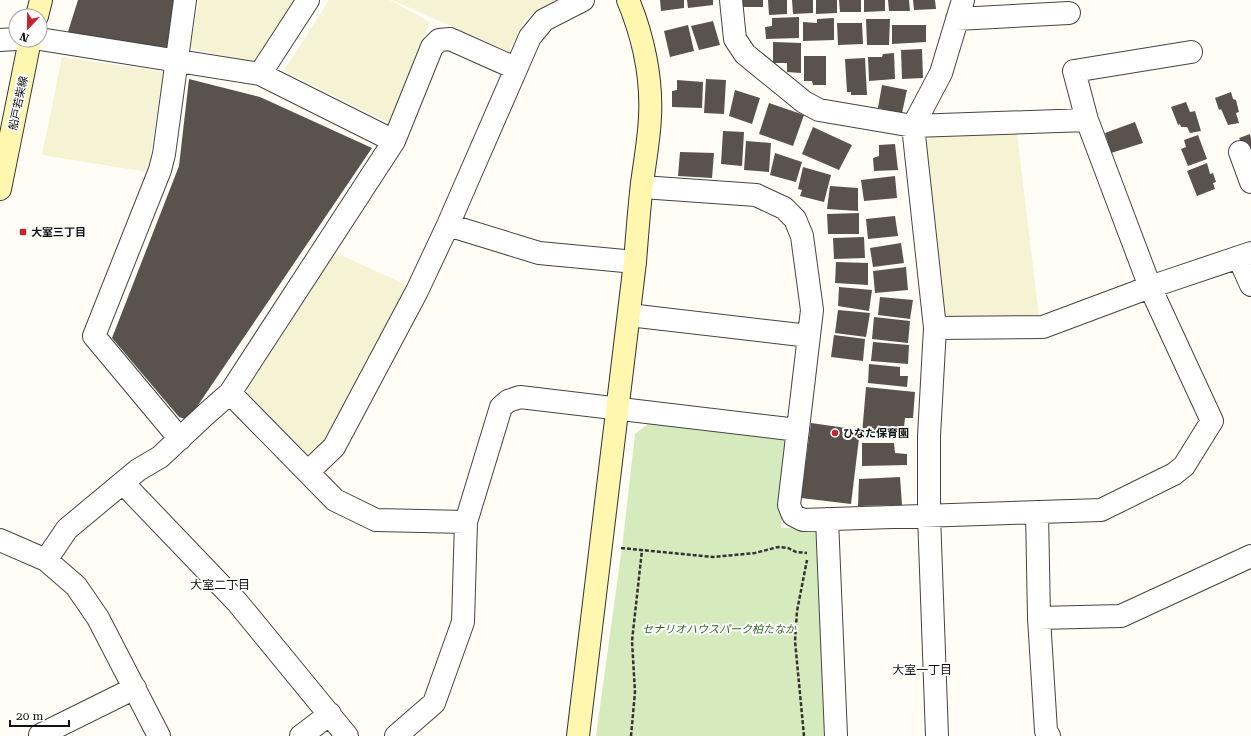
<svg xmlns="http://www.w3.org/2000/svg" width="1251" height="736" font-family="'Roboto Serif','Noto Sans JP',serif">
	<style>
		.farmland { fill: #f6f3d4 }
		.green { fill: #d5ebbd }
		.building { fill: #5a524d }
		.lines { fill: none; stroke-linecap: round; stroke-linejoin: round }
		.street-casing { stroke: #444; stroke-width: 24 }
		.secondary-casing { stroke: #333; stroke-width: 24 }
		.path { stroke: #333; stroke-width: 2.5; stroke-dasharray: 4 2; stroke-linecap: butt }
		.street { stroke: #fff; stroke-width: 22 }
		.secondary { stroke: #fff6b0; stroke-width: 22 }
		.poi-dot { fill: #c4262e; stroke: #fff; stroke-width: 1.5 }
		.labels { text-anchor: middle; stroke-width: 4; stroke-linejoin: round; paint-order: stroke }
		.street-label { font-size: 11px; fill: #111; stroke: #fff }
		.poi-label { font-size: 11px; font-weight: bold; fill: #111; stroke: #fff; text-anchor: start }
		.park-label { font-size: 11px; font-style: italic; fill: #2f6b1f; stroke: #fff }
		.neighbourhood-label { font-size: 12px; fill: #111; stroke: #fff }
	</style>
	<rect width="100%" height="100%" fill="#fffdf5"/>
	<path class="farmland" d="M199,0H295L260,65L190,48Z
		M329,0H390L430,22L389,123L284,71Z
		M392,0H563L525,19L509,52Z
		M62,57L163,72L148,172L42,155Z
		M1017,134L1039,316L951,317L943,312L924,144L931,136Z
		M334,252L411,287L326,440L310,454L301,452L248,398L247,389Z"/>
	<path class="green" d="M649,423L785,437L790,445L781,528L815,527L822,534L829,736H596L623,540L635,434Z"/>
	<path class="building" d="M78,0H175L168,54L66,38Z
		M660,0H684V8L661,11Z
		M687,0H713V5L688,8Z
		M743,0H763V7H743Z
		M768,0H787V14L769,15Z
		M792,0H813V13L793,14Z
		M816,0H837V13L816,14Z
		M839,0H861V12H840Z
		M864,0H885V11L864,12Z
		M888,0H909L910,11H889Z
		M913,0H935L936,9L914,10Z
		M799,17V38L766,39L765,27L772,26V18Z
		M834,18V40L803,41V22L817,23V19Z
		M866,19H890L889,45H867Z
		M713,21L720,45L699,50L691,26Z
		M837,23H862L863,44L838,45Z
		M688,25L694,51L670,57L664,31Z
		M892,25H926V42L892,44Z
		M773,42L801,43V73L787,72V63H773Z
		M922,49L923,78L902,79L901,50Z
		M894,53L895,79L869,81L868,57H882L883,54Z
		M804,56H826V85H813L812,81H804Z
		M865,58L867,95H851V92H847L845,59Z
		M189,79L260,97L372,148L188,420L179,417L112,338L179,166Z
		M706,79L726,80L724,114L704,113Z
		M677,80L703,82L702,108L672,107V91L677,90Z
		M882,85L907,90L902,113L878,108Z
		M735,90L760,98L752,124L729,116Z
		M1231,92L1233,99L1236,100L1239,112L1236,113L1239,123L1228,125L1221,109L1219,110L1215,98Z
		M1186,102L1190,112L1195,111L1201,131L1190,133L1187,127H1181L1180,124L1178,125L1171,107Z
		M769,103L804,115L793,146L759,134Z
		M1135,122L1143,143L1111,153L1105,133Z
		M813,127L852,145L839,170L802,154Z
		M723,131L744,132L742,166L721,164Z
		M1250,134L1251,139V161L1239,138Z
		M1198,135L1207,159L1188,166L1181,149L1186,147L1184,140Z
		M746,141L771,143L769,172L744,170Z
		M895,144L898,170L874,171L873,158L879,156V145Z
		M680,152L714,153L712,178L678,176Z
		M775,153L802,162L796,182L770,175Z
		M1207,163L1210,174L1213,173L1216,182L1213,183L1215,189L1197,196L1187,171Z
		M803,167L831,175L824,202L800,196L802,190L798,189Z
		M895,176L897,198L864,201L861,180Z
		M830,186L858,188V211L827,209Z
		M859,213V234H828L827,214Z
		M895,216L898,236L868,239L866,219Z
		M864,237L865,258L834,259L833,238Z
		M901,243L904,263L873,267L870,248Z
		M836,262L868,263V285L835,283Z
		M906,267L908,290L875,293L873,271Z
		M839,287L872,290L869,311L838,306Z
		M880,297L913,300L910,319L878,315Z
		M838,310L870,313L866,337L835,333Z
		M874,317L910,321L908,343L872,339Z
		M834,335L865,339L863,361L831,357Z
		M873,342L909,345L908,364L871,361Z
		M869,364L900,367V376H908L907,387L868,383Z
		M866,387L915,392L913,418H905L903,436L862,434Z
		M811,423L860,430L851,504L801,498Z
		M862,443H894L895,453L907,454V465L862,466Z
		M900,477L902,505L858,506L859,479Z"/>
	<g class="lines">
		<g class="street-casing">
			<path id="street" d="M957,19L1069,13
				M40,39L260,74L394,141
				M0,40L16,39
				M260,74L308,0
				M1087,120L1074,71L1191,52
				M1240,152L1251,182
				M642,187L756,195L784,208L795,219L802,236L812,310L789,505L793,515L803,520L1101,510L1174,474L1184,466L1212,421L1150,287L1087,120L913,126L819,110L804,102L745,54L735,39L731,0
				M448,225L539,253L635,262
				M1239,258L1251,285
				M629,315L809,336
				M935,328L1043,327L1150,287L1251,253
				M230,393L335,500L376,520L466,522
				M180,439L94,336L160,170L164,154L185,0
				M308,472L334,447L417,291L448,225L530,37L544,20L583,0
				M123,483L237,602L347,736
				M1037,512L1039,618L1046,731L1049,736
				M827,519L836,736
				M0,540L46,560L76,586L98,618L159,736
				M46,560L67,529L138,470L160,457L205,415L230,393L394,141L432,47L439,40L450,39L515,68
				M1039,618L1121,616L1251,556
				M40,735L135,688
				M301,736L330,714
				M396,736L434,703L463,622L466,522L501,407L508,401L520,397L798,430
				M937,736L929,515V436L935,328L913,126L941,73L963,0"/>
		</g>
		<g class="secondary-casing">
			<path id="secondary" d="M37,16L41,0
				M0,189L30,40
				M578,736L635,262C637,236 639,210 642,183C645,161 649,139 650,117C652,78 643,36 628,0"/>
		</g>
		<path class="path" d="M621,548L713,557L755,553L778,547L788,548L796,552L807,553
			M631,736L635,692L632,641L642,550
			M804,736L795,641L797,611L807,560"/>
		<use href="#street" class="street"/>
		<use href="#secondary" class="secondary"/>
	</g>
	<g class="poi-dot">
		<rect x="19" y="228" width="8" height="8" rx="2"/>
		<circle cx="835" cy="433" r="4"/>
	</g>
	<g class="labels">
		<g class="street-label">
			<text transform="translate(18 103) rotate(-78)" y="4">船戸若柴線</text>
		</g>
		<g class="poi-label">
			<text x="31" y="236">大室三丁目</text>
			<text x="843" y="437">ひなた保育園</text>
		</g>
		<g class="park-label">
			<text x="719" y="633">セナリオハウスパーク柏たなか</text>
		</g>
		<g class="neighbourhood-label">
			<text x="220" y="589">大室二丁目</text>
			<text x="922" y="674">大室一丁目</text>
		</g>
	</g>
	<g transform="translate(28 28) rotate(202)"><circle r="19" fill="#ffffff" stroke="#a0a0a0"/>
	<path d="M0-3L7 15L0 10L-7 15Z" fill="#c4262e"/>
	<text y="-6" font-size="11" font-weight="bold" text-anchor="middle" fill="#111111">N</text>
	</g>
	<path d="M10 720v6h59v-6" fill="none" stroke="#111111" stroke-width="2"/>
	<text x="16" y="720" font-size="12" fill="#111111" stroke="#ffffff" stroke-width="3" paint-order="stroke">20 m</text>
</svg>
